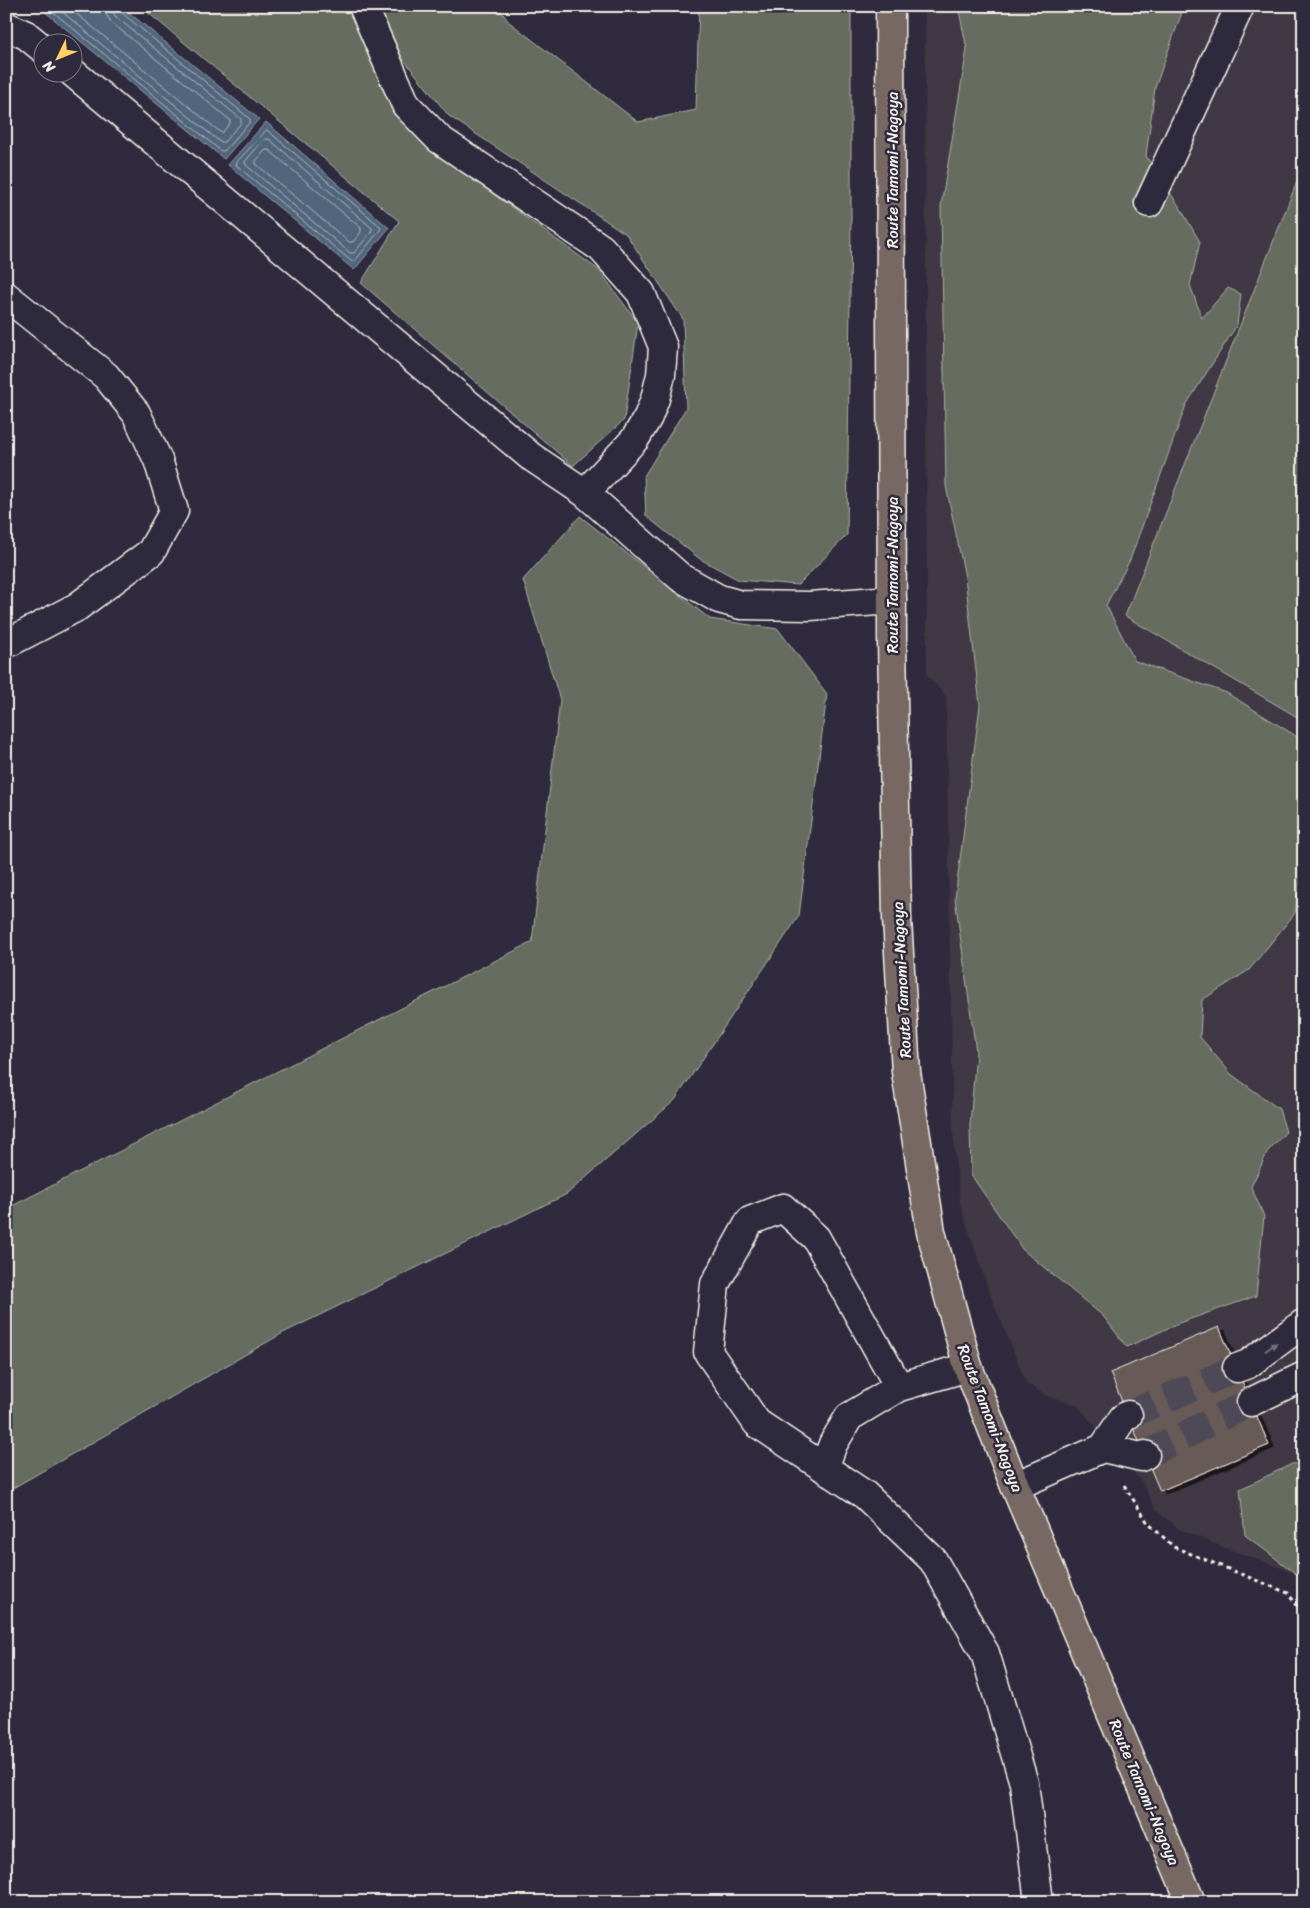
<svg xmlns="http://www.w3.org/2000/svg" width="1310" height="1908" font-family="Sriracha,sans-serif">
	<style>
		.built { fill: #403844 }
		.green { fill: #666d60; stroke: #adafa4 }
		.water { fill: #51667d; stroke: #929ea8 }
		.lines { fill: none; stroke-linecap: round; stroke-linejoin: round }
		.shore { stroke: #b3b9bd; stroke-width: 1 }
		.building { fill: #675a56; stroke: #f4f1e8; filter: url(#shadow) }
		.minor-tunnel { stroke: #4d4857; stroke-width: 28; stroke-dasharray: 28 14; stroke-linecap: butt }
		.minor-casing { stroke: #f4f1e8; stroke-width: 31 }
		.major-casing { stroke: #f4f1e8; stroke-width: 31 }
		.path { stroke: #f4f1e8; stroke-width: 3; stroke-dasharray: 4 4; stroke-linecap: butt }
		.minor { stroke: #2f2a3d; stroke-width: 28 }
		.major { stroke: #776864; stroke-width: 28 }
		.oneway { fill: #747079 }
		.labels { text-anchor: middle; stroke-width: 5; stroke-linejoin: round; paint-order: stroke }
		.street-label { font-size: 16px; fill: #f4f1e8; stroke: #2f2a3d }
	</style>
	<defs>
		<filter id="shadow"><feDropShadow dx="5.5" dy="3" stdDeviation="0" flood-color="#0009"/></filter>
	</defs>
	<rect width="100%" height="100%" fill="#2f2a3d"/>
	<filter id="ink" filterUnits="userSpaceOnUse"><feTurbulence type="fractalNoise" baseFrequency=".02" numOctaves="2"/><feDisplacementMap in="SourceGraphic" scale="10" xChannelSelector="R" yChannelSelector="G"/><feConvolveMatrix kernelMatrix="1 2 1 2 8 2 1 2 1" color-interpolation-filters="sRGB"/></filter>
	<g filter="url(#ink)">
		<path class="built" d="M925,6H1304V1580L1296,1573L1225,1548L1179,1529L1156,1510L1142,1482L1077,1405L1049,1397L1027,1384L991,1297L960,1204L953,1133L946,697L927,675Z"/>
		<path class="green" d="M140,6H347L394,106L453,165L599,270L638,323L624,420L573,466L361,283L399,221Z
			M375,6H498L508,21L638,122L696,110L699,6H851V219L847,535L798,585L739,580L700,559L646,516L644,476L686,408L683,319L626,234L449,116L392,45Z
			M958,6H1186L1182,12L1155,88L1146,156L1181,209L1200,242L1190,285L1202,318L1228,288L1241,294L1237,325L1186,405L1130,560L1106,605L1135,661L1227,693L1304,741V874H1301L1295,913L1249,970L1202,1000L1200,1037L1231,1074L1279,1109L1286,1132L1268,1151L1251,1187L1264,1216L1256,1296L1179,1323L1127,1347L1103,1316L1023,1250L971,1175L970,1125L976,1052L955,898L980,705L965,577L946,486L941,206L967,49Z
			M1304,164V721L1125,616Z
			M580,516L710,619L778,629L827,694L799,916L675,1100L567,1194L283,1333L6,1492V1209L532,942L560,700L523,580Z
			M1304,1463V1580L1245,1535L1240,1489L1292,1464Z"/>
		<path class="water" d="M38,6H121L259,119L224,159Z
			M266,122L389,228L354,270L228,165Z"/>
		<g class="lines">
			<path class="shore" d="M46,6L221,151H224L250,122V119L121,12L119,6
				M55,6L220,142H224L241,123V119L116,17L113,12L112,6
				M67,6L220,132H223L230,123V120L111,22L106,14L105,6
				M267,130L381,227L380,230L354,262L351,261L236,165L237,162Z
				M265,139H269L372,228V231L354,253H350L246,165L245,162Z
				M266,150H269L361,228V232L353,242H349L256,164V161Z"/>
		</g>
		<path class="building" d="M1219,1327L1269,1445L1160,1491L1110,1373Z"/>
		<g class="lines">
			<path class="minor-tunnel" d="M1128,1415L1237,1368
				M1145,1455L1251,1402"/>
			<g class="minor-casing">
				<path id="minor" d="M363,6L406,105L439,139L601,248L641,293L663,347L661,375L655,399L648,417L635,439L585,493
					M6,26L26,35L42,48
					M72,72L530,456L585,493L680,577L719,599L741,605L810,606L892,600
					M1149,203L1240,6
					M6,296L106,376L136,413L158,460L174,511L151,552L77,607L6,644
					M968,1367L899,1387L816,1238L783,1208L750,1221L715,1284L708,1352L757,1423L865,1495L933,1560L985,1653L1024,1783L1039,1902
					M1237,1368L1248,1364L1304,1323
					M1251,1402L1304,1376
					M1103,1448L1141,1457L1145,1455
					M824,1468L833,1444L849,1417L899,1387
					M1015,1486L1103,1448L1123,1418L1128,1415"/>
			</g>
			<g class="major-casing">
				<path id="major" d="M890,6L892,640L897,919L906,1072L931,1232L968,1367L1015,1486L1191,1902"/>
			</g>
			<path class="path" d="M1124,1485L1148,1523L1174,1547L1288,1593L1304,1615"/>
			<use href="#minor" class="minor"/>
			<use href="#major" class="major"/>
		</g>
		<defs><path id="oneway-solid" d="M-6-.8H1V-3.2L6.5 0L1 3.2V.8H-6Z" transform="scale(1.25)"/></defs>
		<use class="oneway" href="#oneway-solid" transform="translate(1271 1347) rotate(-36)"/>
	</g>
	<g class="labels">
		<g class="street-label">
			<text transform="translate(892 170) rotate(-90)" y="6">Route Tamomi-Nagoya</text>
			<text transform="translate(892 575) rotate(-90)" y="6">Route Tamomi-Nagoya</text>
			<text transform="translate(901 980) rotate(-93)" y="6">Route Tamomi-Nagoya</text>
			<text transform="translate(991 1418) rotate(69)" y="6">Route Tamomi-Nagoya</text>
			<text transform="translate(1145 1792) rotate(67)" y="6">Route Tamomi-Nagoya</text>
		</g>
	</g>
	<rect width="1310" height="1908" fill="none" stroke="#2f2a3d" stroke-width="25"/>
	<rect x="12" y="12" width="1285" height="1883" fill="none" stroke="#f4f1e8" stroke-width="2" filter="url(#ink)"/>
	<g transform="translate(58 58) rotate(227)"><circle r="24" fill="#2f2a3d" stroke="#7e7a81"/>
	<path d="M0-4L9 19L0 12L-9 19Z" fill="#ffd166"/>
	<text y="-8" font-size="14" font-weight="bold" text-anchor="middle" fill="#f4f1e8">N</text>
	</g>
</svg>
